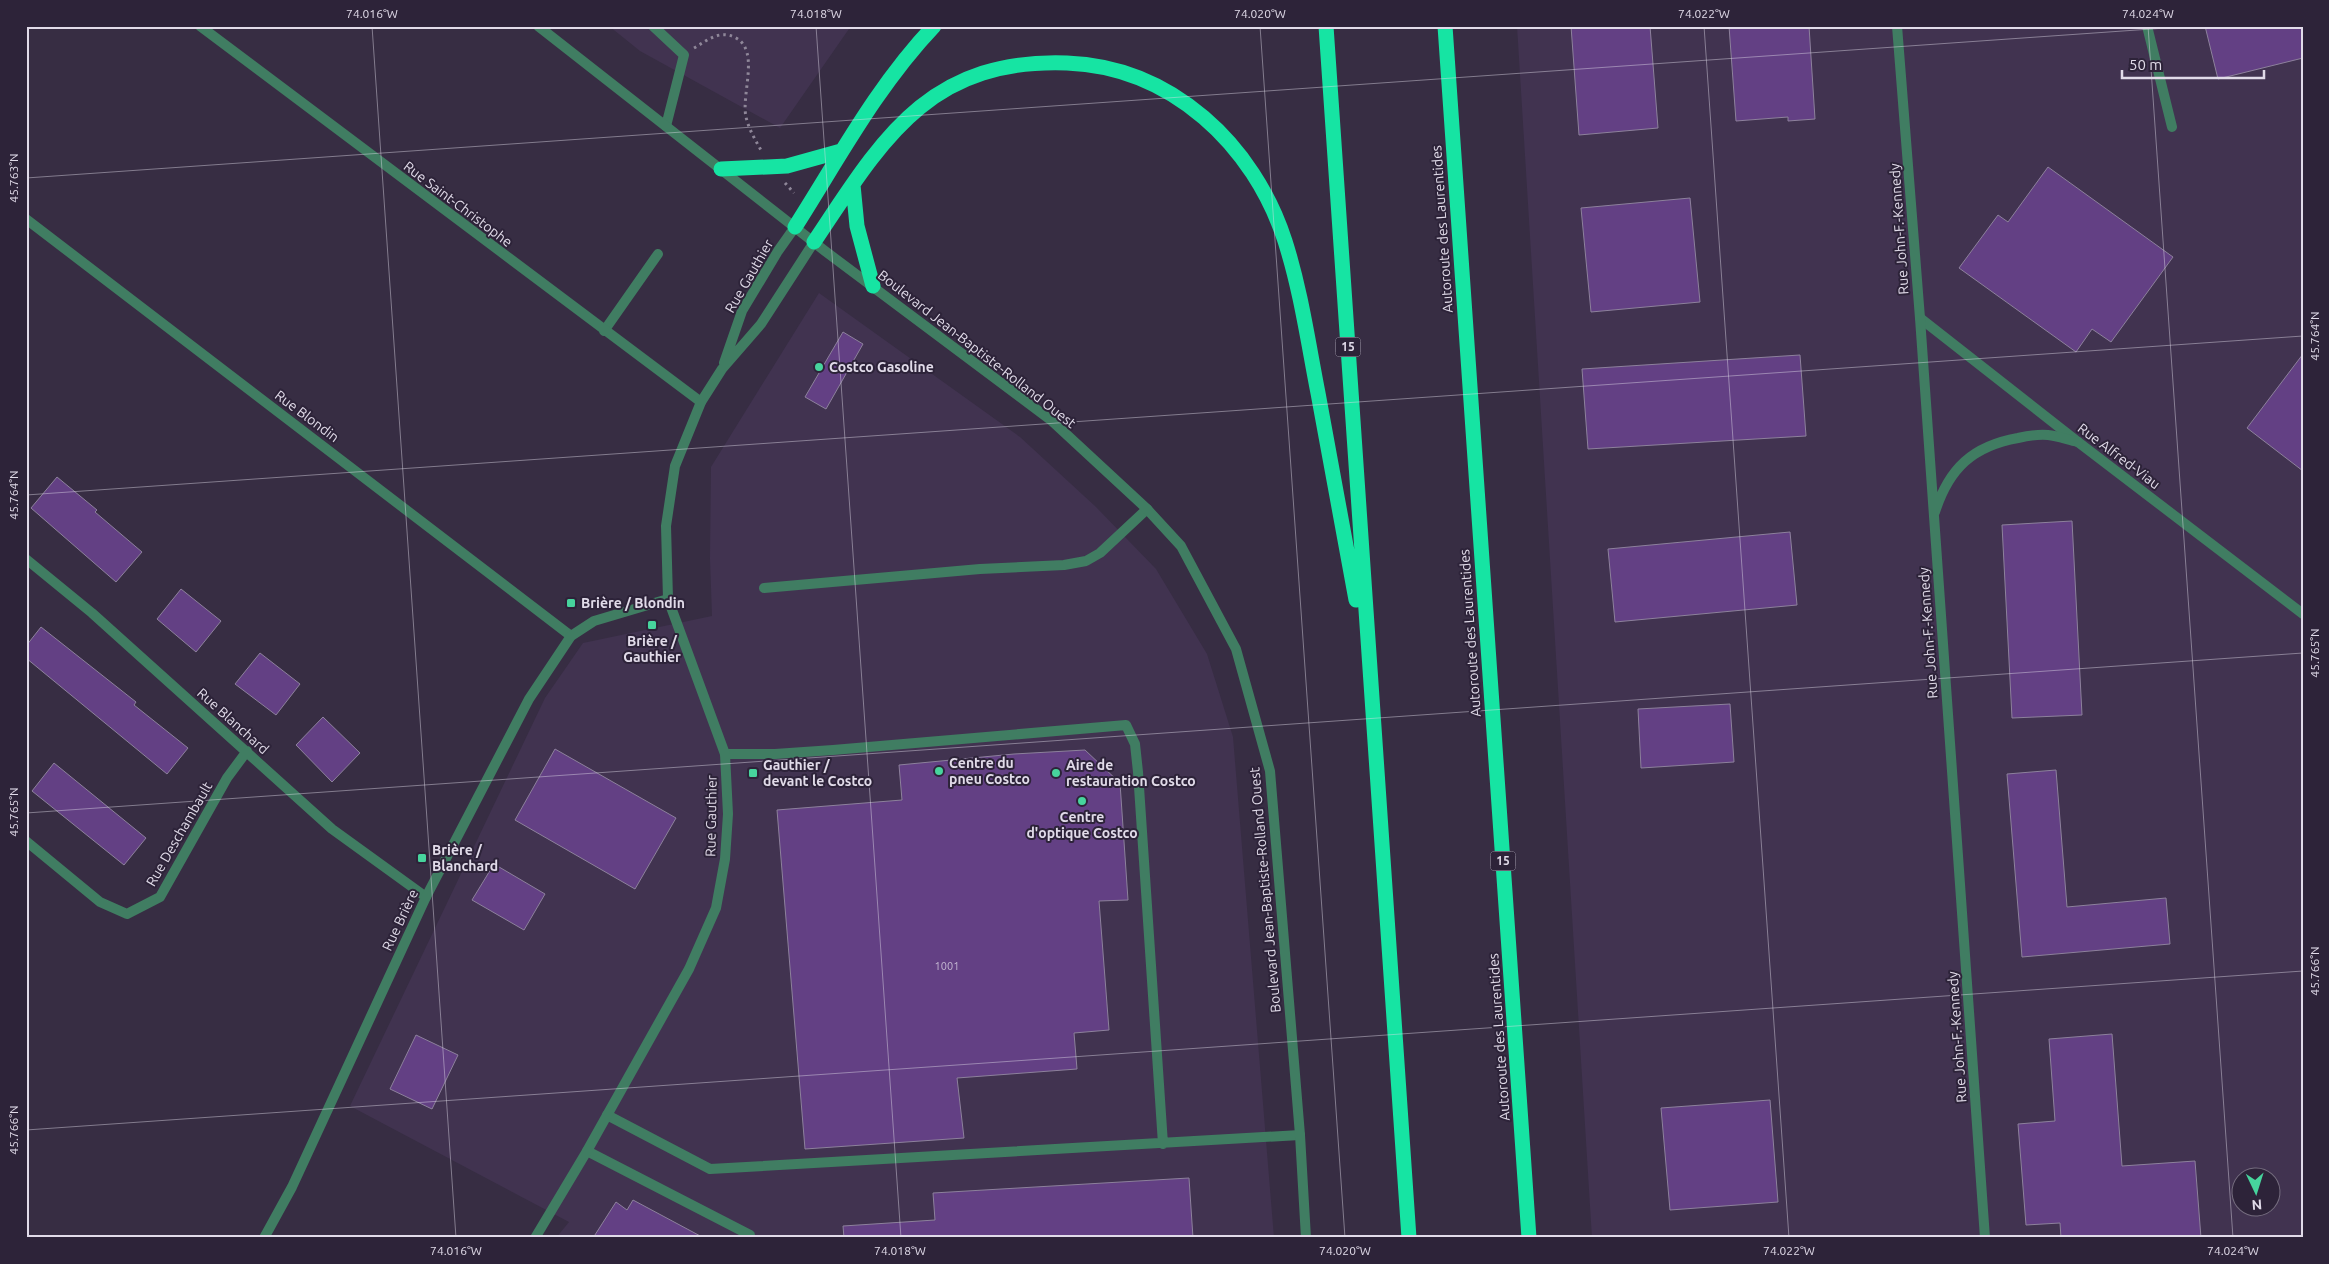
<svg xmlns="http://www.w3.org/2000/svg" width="2329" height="1264" font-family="Ubuntu,sans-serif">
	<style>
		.built { fill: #413350; fill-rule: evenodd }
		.building { fill: #634084; stroke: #8d819c }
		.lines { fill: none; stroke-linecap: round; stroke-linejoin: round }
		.path { stroke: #8f8799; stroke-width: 3; stroke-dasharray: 2.5 4; stroke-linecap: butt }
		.service { stroke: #407d62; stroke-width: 10 }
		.minor { stroke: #407d62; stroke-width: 10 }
		.tertiary { stroke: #407d62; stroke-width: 10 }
		.motorway { stroke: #16e4a3; stroke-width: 15 }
		.ticks { fill: none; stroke: #e1dbe9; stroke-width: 1; stroke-opacity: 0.45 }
		.poi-dot { fill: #47d49d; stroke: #2d2339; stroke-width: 2 }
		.labels { text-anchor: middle; stroke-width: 4; stroke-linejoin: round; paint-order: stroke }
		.number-label { font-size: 11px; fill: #c2b4d0 }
		.shield { fill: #2d2339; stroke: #aba4b4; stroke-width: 1 }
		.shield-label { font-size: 12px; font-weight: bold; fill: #e1dbe9 }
		.street-label { font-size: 14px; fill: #e1dbe9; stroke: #2d2339 }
		.poi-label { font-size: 14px; font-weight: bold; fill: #e1dbe9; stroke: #2d2339; text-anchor: start }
		.neatline { fill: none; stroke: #e1dbe9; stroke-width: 2 }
		.ticks-label { font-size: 12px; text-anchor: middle; fill: #e1dbe9 }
	</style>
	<rect width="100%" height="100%" fill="#372d43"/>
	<path class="built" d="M609,26H851L780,128L640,51Z
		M1517,26H2303V1238H1592ZM2242,1176H2272V1206H2242Z
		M819,293L1020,437L1096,507L1156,569L1207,654L1233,737L1274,1238H556L569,1222L350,1106L545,698L583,643L712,616L710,559L711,467Z"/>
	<path class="building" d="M1571,26H1650L1658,128L1579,135Z
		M1729,26H1809L1815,119L1788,121V117L1736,121Z
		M2205,26H2303V58L2218,79Z
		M2048,167L2173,257L2111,342L2092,329L2076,352L1959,268L1998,215L2008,222Z
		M1690,198L1700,302L1591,312L1581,208Z
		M843,332L863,344L826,409L805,397Z
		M2303,354V471L2247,428Z
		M1800,355L1806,436L1588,449L1582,369Z
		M57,477L97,510L95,512L142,552L116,582L31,508Z
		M2072,521L2082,715L2012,718L2002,525Z
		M1790,532L1797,605L1615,622L1608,549Z
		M181,589L221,621L196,652L157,619Z
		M41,627L136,702L134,705L188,748L167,774L26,658V646Z
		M260,653L300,684L276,715L235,684Z
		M1730,704L1734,762L1641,768L1638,709Z
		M323,717L360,753L332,782L296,745Z
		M555,749L676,818L635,889L515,820Z
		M1085,750L1120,783L1128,900L1099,901L1109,1030L1074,1033L1077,1069L957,1078L964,1138L805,1149L777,810L902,800L899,765L1014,754Z
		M54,763L146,838L124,865L32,791Z
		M2056,770L2067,907L2166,898L2170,944L2022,957L2007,774Z
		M494,864L545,894L524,930L472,900Z
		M2112,1034L2122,1166L2195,1161L2201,1238H2061L2060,1223L2026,1225L2018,1124L2055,1121L2049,1039Z
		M416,1035L458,1055L432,1109L390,1089Z
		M1770,1100L1778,1202L1670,1210L1661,1108Z
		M1189,1178L1193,1238H844L843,1226L935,1220L933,1193Z
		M633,1200L704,1238H593L616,1202L627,1210Z"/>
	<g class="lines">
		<path class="path" d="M694,48C708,40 720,29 736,38C760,51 741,94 746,117C749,130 756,141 762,152
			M785,183L794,193"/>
		<path class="service" d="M653,26L684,55L666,126
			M2147,26L2172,127
			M604,331L658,254
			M764,588L980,569L1064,565L1086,561L1100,553L1147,509
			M725,754H775L833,750L1126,725L1135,744L1138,772L1163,1144
			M607,1115L710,1169L1300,1135
			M587,1151L750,1235V1238"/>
		<path class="minor" d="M200,26L701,402
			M26,219L571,636
			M1920,318L2078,442L2303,614
			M26,559L92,613L332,829L426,897
			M26,841L100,902L127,914L160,897L227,778L247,751"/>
		<path class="tertiary" d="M538,26L825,251L1052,421L1147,509L1181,546L1236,649L1270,771L1300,1135L1306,1238
			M1897,26L1920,318L1985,1238
			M724,363L742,311L778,251L795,227
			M1935,512C1949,468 1973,446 2018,438C2027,436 2038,434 2048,435C2058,436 2068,440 2078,442
			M264,1238L292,1187L426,897L529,699L571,636L594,621L668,599
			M535,1238L587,1151L689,969L716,908L725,859L728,814L725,754L668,599L666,526L675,466L701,402L722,369L761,324L814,242"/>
		<path class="motorway" d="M1326,26L1409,1238
			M1445,26L1529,1238
			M721,169L787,166L841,151
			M853,185L857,226L873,286
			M795,227C839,158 877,86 934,26
			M814,242C882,140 928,58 1067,63C1172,67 1254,145 1285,241C1301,291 1308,342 1318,393C1331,462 1343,531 1356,600"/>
	</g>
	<path class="ticks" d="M372,26L456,1238M816,26L901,1238M1260,26L1345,1238M1704,26L1789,1238M2148,26L2233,1238M26,178L2194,26M26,495L2303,336M26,813L2303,653M26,1130L2303,971"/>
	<g class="poi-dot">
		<circle cx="819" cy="367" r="5"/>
		<rect x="566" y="598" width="10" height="10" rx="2.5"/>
		<rect x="647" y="620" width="10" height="10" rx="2.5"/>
		<circle cx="939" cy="771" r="5"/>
		<rect x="748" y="768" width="10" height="10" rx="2.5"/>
		<circle cx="1056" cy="773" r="5"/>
		<circle cx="1082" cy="801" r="5"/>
		<rect x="417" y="853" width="10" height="10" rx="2.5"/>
	</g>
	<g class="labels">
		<g class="number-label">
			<text x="947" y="970">1001</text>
		</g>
		<g class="shield">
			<rect x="1335.5" y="337.5" width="25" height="19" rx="4"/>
			<rect x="1490.5" y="851.5" width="25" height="19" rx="4"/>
		</g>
		<g class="shield-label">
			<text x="1348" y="351">15</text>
			<text x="1503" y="865">15</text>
		</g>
		<g class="street-label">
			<text transform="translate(458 204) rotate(37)" y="5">Rue Saint-Christophe</text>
			<text transform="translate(1442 229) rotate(-94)" y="5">Autoroute des Laurentides</text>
			<text transform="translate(1899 229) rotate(-94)" y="5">Rue John-F.-Kennedy</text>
			<text transform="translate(749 276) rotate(-60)" y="5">Rue Gauthier</text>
			<text transform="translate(977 349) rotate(38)" y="5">Boulevard Jean-Baptiste-Rolland Ouest</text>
			<text transform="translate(307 416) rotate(37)" y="5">Rue Blondin</text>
			<text transform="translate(2119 456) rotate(37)" y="5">Rue Alfred-Viau</text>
			<text transform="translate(1470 633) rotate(-94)" y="5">Autoroute des Laurentides</text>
			<text transform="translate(1928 633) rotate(-94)" y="5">Rue John-F.-Kennedy</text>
			<text transform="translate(233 721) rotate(42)" y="5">Rue Blanchard</text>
			<text transform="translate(711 816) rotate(-89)" y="5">Rue Gauthier</text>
			<text transform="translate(179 834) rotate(-60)" y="5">Rue Deschambault</text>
			<text transform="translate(1265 890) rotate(-95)" y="5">Boulevard Jean-Baptiste-Rolland Ouest</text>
			<text transform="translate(400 920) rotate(-65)" y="5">Rue Brière</text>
			<text transform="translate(1499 1037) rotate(-94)" y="5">Autoroute des Laurentides</text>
			<text transform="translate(1957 1037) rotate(-94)" y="5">Rue John-F.-Kennedy</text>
		</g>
		<g class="poi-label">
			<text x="829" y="372">Costco Gasoline</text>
			<text x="581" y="608">Brière / Blondin</text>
			<text x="652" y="646" text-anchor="middle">Brière /<tspan x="652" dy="16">Gauthier</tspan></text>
			<text x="949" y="768">Centre du<tspan x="949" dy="16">pneu Costco</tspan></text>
			<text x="763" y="770">Gauthier /<tspan x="763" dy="16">devant le Costco</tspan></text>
			<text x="1066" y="770">Aire de<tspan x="1066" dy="16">restauration Costco</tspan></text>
			<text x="1082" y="822" text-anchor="middle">Centre<tspan x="1082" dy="16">d'optique Costco</tspan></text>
			<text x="432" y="855">Brière /<tspan x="432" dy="16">Blanchard</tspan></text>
		</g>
	</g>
	<rect width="2329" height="1264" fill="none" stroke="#2d2339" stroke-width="55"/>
	<g transform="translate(2256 1192) rotate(176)"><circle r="24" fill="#2d2339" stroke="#756d7f"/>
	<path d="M0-4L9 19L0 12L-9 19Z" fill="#47d49d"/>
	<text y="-8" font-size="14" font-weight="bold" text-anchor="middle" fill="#e1dbe9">N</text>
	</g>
	<path d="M2122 70v8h142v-8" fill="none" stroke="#e1dbe9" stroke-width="2.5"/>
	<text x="2129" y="70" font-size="15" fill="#e1dbe9" stroke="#2d2339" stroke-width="4" paint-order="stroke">50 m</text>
	<rect x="28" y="28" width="2274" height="1208" class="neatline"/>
	<g class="ticks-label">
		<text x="372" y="18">74.016°W</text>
		<text x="816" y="18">74.018°W</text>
		<text x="1260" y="18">74.020°W</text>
		<text x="1704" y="18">74.022°W</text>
		<text x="2148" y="18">74.024°W</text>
		<text transform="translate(14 178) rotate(-90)" y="4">45.763°N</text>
		<text transform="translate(2315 336) rotate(-90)" y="4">45.764°N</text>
		<text transform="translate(14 495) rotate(-90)" y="4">45.764°N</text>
		<text transform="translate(2315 653) rotate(-90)" y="4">45.765°N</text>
		<text transform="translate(14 812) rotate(-90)" y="4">45.765°N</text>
		<text transform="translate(2315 971) rotate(-90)" y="4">45.766°N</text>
		<text transform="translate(14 1130) rotate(-90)" y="4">45.766°N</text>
		<text x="456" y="1255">74.016°W</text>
		<text x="900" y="1255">74.018°W</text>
		<text x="1345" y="1255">74.020°W</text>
		<text x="1789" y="1255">74.022°W</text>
		<text x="2233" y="1255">74.024°W</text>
	</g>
</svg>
